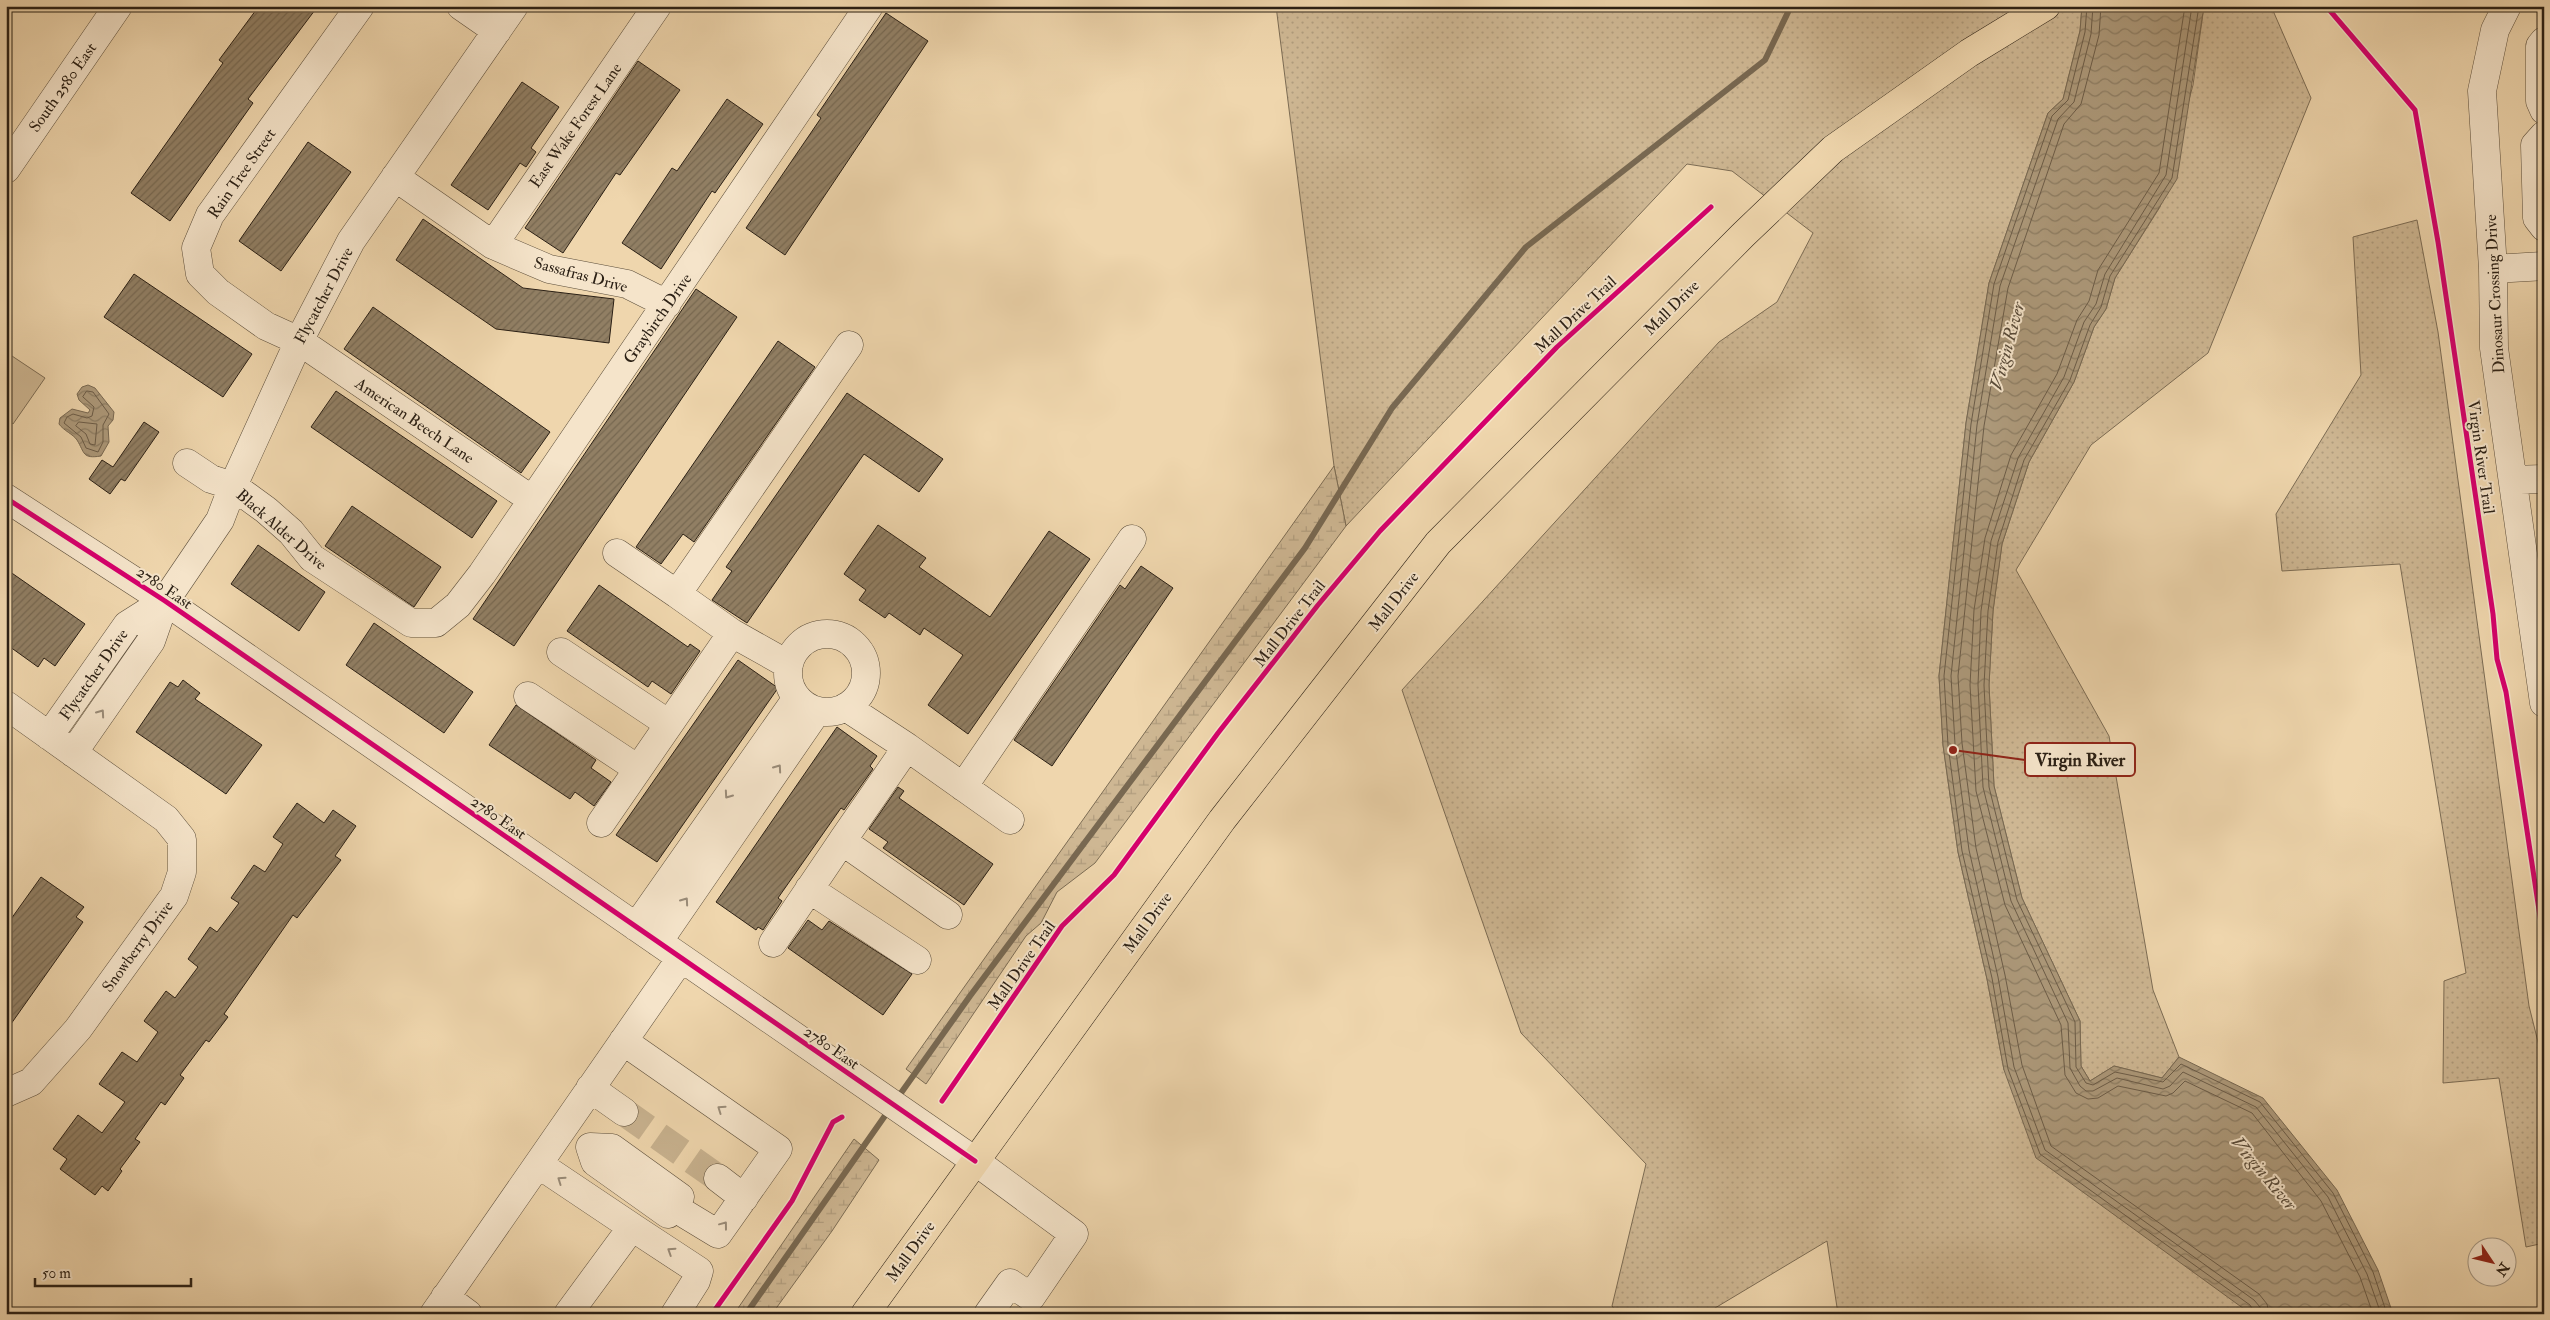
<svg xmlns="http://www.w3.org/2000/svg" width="2550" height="1320" font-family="'IM FELL Double Pica',serif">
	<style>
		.grass { fill: url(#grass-dots); stroke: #7c6c54 }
		.wetland { fill: url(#wetland-marsh); stroke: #7c6c54 }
		.garden { fill: #ceb793; stroke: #7c6c54 }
		.water { fill: url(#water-waves); stroke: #786851 }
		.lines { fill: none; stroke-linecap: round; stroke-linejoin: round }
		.shore { stroke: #6c5c47; stroke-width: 1 }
		.stream { stroke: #786851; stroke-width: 6 }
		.building { fill: url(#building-hatch); stroke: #2b2015 }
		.minor-tunnel { stroke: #c8b28f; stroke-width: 28; stroke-dasharray: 28 14; stroke-linecap: butt }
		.minor-casing { stroke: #5c4e3b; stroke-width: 29 }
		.major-casing { stroke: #2b2015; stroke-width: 29 }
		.minor { stroke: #f5e4ca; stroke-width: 28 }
		.major { stroke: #efd6ad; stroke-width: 28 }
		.cycleway-casing { stroke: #f5e4ca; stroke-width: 8 }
		.cycleway { stroke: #d6006c; stroke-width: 5 }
		.oneway { stroke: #9a8c79 }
		.labels { text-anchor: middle; stroke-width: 4; stroke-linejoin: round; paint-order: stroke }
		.street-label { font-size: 16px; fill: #2b2015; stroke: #f5e4ca }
		.water-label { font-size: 18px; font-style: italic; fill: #584a38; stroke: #f5e4ca }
		.leader { fill: none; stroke: #8f2418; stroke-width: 2 }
		.callout-dot { fill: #8f2418; stroke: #f5e4ca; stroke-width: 2 }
		.callout { fill: #f5e4ca; stroke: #8f2418; stroke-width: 2 }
		.callout-label { font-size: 18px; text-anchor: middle; font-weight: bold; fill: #2b2015 }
	</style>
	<defs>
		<pattern id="grass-dots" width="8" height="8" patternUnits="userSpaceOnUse" patternTransform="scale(1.25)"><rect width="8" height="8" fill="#ceb793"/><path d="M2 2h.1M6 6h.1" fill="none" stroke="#b19d7e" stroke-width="1.8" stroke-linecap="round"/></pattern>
		<pattern id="wetland-marsh" width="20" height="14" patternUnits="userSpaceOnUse" patternTransform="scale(1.25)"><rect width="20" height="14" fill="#ceb793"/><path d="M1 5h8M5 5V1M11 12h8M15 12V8" fill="none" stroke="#b19d7e"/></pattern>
		<pattern id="water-waves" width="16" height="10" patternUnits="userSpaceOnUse" patternTransform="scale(1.25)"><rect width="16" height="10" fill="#ac9879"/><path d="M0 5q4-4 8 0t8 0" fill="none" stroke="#8c7c62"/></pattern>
		<pattern id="building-hatch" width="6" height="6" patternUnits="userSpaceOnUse" patternTransform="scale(1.25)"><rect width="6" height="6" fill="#917f64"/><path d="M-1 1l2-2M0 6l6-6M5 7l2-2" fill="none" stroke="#776851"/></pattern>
	</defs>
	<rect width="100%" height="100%" fill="#efd6ad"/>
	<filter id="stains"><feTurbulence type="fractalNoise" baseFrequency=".004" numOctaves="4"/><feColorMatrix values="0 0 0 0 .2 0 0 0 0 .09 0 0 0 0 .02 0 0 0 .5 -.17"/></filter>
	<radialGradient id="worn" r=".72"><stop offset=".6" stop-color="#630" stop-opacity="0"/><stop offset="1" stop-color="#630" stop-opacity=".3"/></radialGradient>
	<path class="grass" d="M1276,6H2082L2080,31L2063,99L2048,113L1989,283L1966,423L1939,676L1943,745L1958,852L1987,979L2004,1070L2251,1314H1838L1827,1241L1705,1314H1618L1612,1306L1646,1164L1521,1033L1402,690L1719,342L1777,302L1813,233L1732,171L1687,164L1346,526L1334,466Z
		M2204,6H2271L2311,98L2208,353L2091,445L2016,570L2109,736L2153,990L2179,1057L2162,1078L2114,1066L2090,1081L2081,1066L2080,1021L2022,898L1994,786L1989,685L1993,611L2002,544L2029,462L2074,382L2094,327L2106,309L2115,278L2160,207L2193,85Z
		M2417,220L2438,332L2529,1006L2544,1066V1243L2526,1247L2499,1078L2443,1083L2444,981L2466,973L2400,564L2282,571L2276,514L2361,375L2353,237Z"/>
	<path class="wetland" d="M1334,466L1346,526L1095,863L1057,892L1041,923L1026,936L926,1084L906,1069Z
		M854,1139L879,1160L832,1231L772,1314H734Z"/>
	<path class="garden" d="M6,352L45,378L13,424L6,419Z"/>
	<path class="water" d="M2082,6H2204L2177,179L2115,278L2106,309L2094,327L2074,382L2029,462L2002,544L1993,611L1989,685L1994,786L2022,898L2080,1021L2081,1066L2090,1081L2114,1066L2162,1078L2179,1057L2263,1098L2337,1190L2378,1270L2393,1314H2251L2036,1158L2004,1070L1987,979L1958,852L1943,745L1939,676L1966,423L1989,283L2048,113L2063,99L2080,31Z
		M88,385L95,388L114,412L113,420L108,426L109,442L101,456C82,459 85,453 77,440C73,434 64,431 59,424L60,418L72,409L88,413L90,410L79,400L77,394L82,387Z"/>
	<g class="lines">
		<path class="shore" d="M2087,6L2085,32L2068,100L2052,116L1994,284L1971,424L1944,676L1948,745L1962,851L1992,978L2008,1069L2040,1154L2250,1305L2255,1314
			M2093,6L2091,34L2074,102L2058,119L2000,286L1977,425L1951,676L1955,744L1969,850L1998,977L2014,1067L2045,1150L2254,1300L2260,1307L2261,1314
			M2101,6L2099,35L2081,104L2064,124L2008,288L1984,426L1958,676L1962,743L1976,848L2005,975L2022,1065L2051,1146L2259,1294L2267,1304L2269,1314
			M2185,6L2159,173L2098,270L2089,301L2077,320L2057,374L2011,455L1985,538L1974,610L1970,685L1976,791L2005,905L2061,1025L2065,1075L2076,1093L2088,1099L2098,1098L2118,1086L2166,1096L2173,1093L2185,1081L2252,1113L2321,1201L2360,1277L2373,1314
			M2192,6L2166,175L2105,274L2096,304L2084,322L2064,377L2018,458L1991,541L1981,611L1978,685L1983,787L2011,901L2068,1023L2070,1068L2080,1086L2086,1091H2093L2117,1078L2163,1089L2170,1086L2183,1072L2256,1107L2328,1197L2367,1274L2381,1314
			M2199,6L2172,178L2110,276L2101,307L2090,325L2070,380L2024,460L1998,542L1988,611L1984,685L1989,787L2017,900L2075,1022L2076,1067L2086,1083L2093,1085L2115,1072L2163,1082L2181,1064L2260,1102L2333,1193L2373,1272L2387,1314
			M87,391L93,392L109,414L103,425V442L98,452L86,448L81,437L64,423L67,417L73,414L87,418L92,416L94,407L83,397Z
			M79,422L97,424L95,445L90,444L86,434L76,426Z"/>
		<path class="stream" d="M896,1100L970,996L1305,548L1392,408L1526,247L1765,60L1791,6
			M746,1314L889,1110"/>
	</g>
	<path class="building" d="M259,6H318L248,99L253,103L170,221L131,193L223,63L219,60Z
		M886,13L928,41L785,255L746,228L821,118L817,115Z
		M638,61L680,90L620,175L616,173L563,253L525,228Z
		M522,82L559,107L531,148L536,152L526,167L520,163L488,210L451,185Z
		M727,99L763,124L715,193L712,191L661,269L622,243L672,168L677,171Z
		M308,142L351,172L281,271L239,241Z
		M423,219L523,288L614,299L609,343L496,329L396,260Z
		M134,274L252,354L223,397L104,317Z
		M696,289L737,317L514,646L473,619Z
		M373,307L550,432L521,473L344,349Z
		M778,341L815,367L694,542L683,534L661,564L636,547Z
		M336,391L497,501L472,538L311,427Z
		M847,393L943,459L919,492L864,454L747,623L712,600L732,571L726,567Z
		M144,422L159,432L125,481L121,479L110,494L89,479L102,460L113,467Z
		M352,506L441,567L414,607L325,546Z
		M878,525L926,558L919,567L990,617L1049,531L1090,559L968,734L928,705L963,655L924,628L920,635L889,613L885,618L859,600L866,590L844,574Z
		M258,545L325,592L299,631L231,584Z
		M1141,566L1173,588L1052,766L1014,740L1120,585L1125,589Z
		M6,569L85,624L55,666L44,658L38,667L6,644Z
		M599,585L688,647L690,644L700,651L671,694L652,681L648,687L567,631Z
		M374,623L473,692L444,733L346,665Z
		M738,660L778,688L657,862L616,835Z
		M183,680L200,693L195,699L262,745L226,794L136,732L170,682L178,687Z
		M516,705L596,760L591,768L611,782L594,806L575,792L570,799L489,745Z
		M837,727L877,756L870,766L873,769L844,810L841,808L778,898L782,901L763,930L758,927L756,930L716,902Z
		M898,787L904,791L899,798L993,864L964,905L883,848L888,842L869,829Z
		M297,803L324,823L333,810L356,826L335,856L341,860L297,918L293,915L224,1014L228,1017L209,1042L206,1040L180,1075L184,1078L165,1105L161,1102L135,1139L140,1142L120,1169L122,1171L108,1191L102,1186L95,1195L60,1169L67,1159L53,1149L78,1115L102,1133L125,1102L99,1084L122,1052L137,1062L158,1032L144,1021L166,991L175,998L198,967L188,959L210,927L217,932L239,903L231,898L254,865L265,872L283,844L273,837Z
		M41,877L84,907L76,917L83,922L6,1031V926Z
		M808,920L822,930L829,921L912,974L883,1015L788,948Z"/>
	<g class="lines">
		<path class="minor-tunnel" d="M624,1112L718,1178"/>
		<g class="minor-casing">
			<path id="minor" d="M360,6L210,215L196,248L200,274L218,292L266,326L299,341L531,499
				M461,6L497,31
				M2507,6L2495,30L2482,91L2493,269L2494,348L2544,703
				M2544,41L2540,46V101L2544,110
				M2544,135L2535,145L2537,218L2544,227
				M6,169L118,6
				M395,177L493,245L549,269L627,284L667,304
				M493,245L657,6
				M2493,269L2544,266
				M187,463L211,479L233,486L266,510L291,532L312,558L411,623H436L458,605L482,574L869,6
				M2513,480L2544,479
				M6,498L165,601L975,1161L1074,1234L1031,1297L1010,1283L988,1314
				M617,553L677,594L849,345
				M677,594L732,633L789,665
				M788 673a39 39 0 1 1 78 0a39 39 0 1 1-78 0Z
				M561,652L669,724
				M528,696L638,769
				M6,705L166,819L182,839V872L174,896L78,1029L31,1082L6,1093
				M846,707L907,747L1010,820
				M49,736L127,625L165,601
				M907,747L842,841L948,915
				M73,753L151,641L165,601L220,520L233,486L299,341L351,241L514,6
				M963,787L1132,539
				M601,823L732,633
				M809,889L917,960
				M636,927L797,698
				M658,942L817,711
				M773,943L842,841
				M623,1041L778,1149L718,1234L685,1214
				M590,1088L624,1112
				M538,1164L632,1227L568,1314
				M718,1178L744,1198
				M668,1214L595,1162L590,1147L612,1148L680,1197
				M632,1227L699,1271L696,1281L675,1314
				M445,1297L468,1314
				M434,1314L681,958"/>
		</g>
		<g class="major-casing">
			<path id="major" d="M865,1314L1222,820L1438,543L1743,235L1833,149L1969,53L2046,6"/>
		</g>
		<use href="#minor" class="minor"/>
		<use href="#major" class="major"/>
		<g class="cycleway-casing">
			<path id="cycleway" d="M2326,6L2415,110L2438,242L2493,614L2497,659L2506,692L2544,943
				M6,498L165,601L975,1161
				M942,1101L1062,926L1114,875L1218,733L1318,605L1380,531L1557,347L1711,207
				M712,1314L792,1201L833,1122L842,1117"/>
		</g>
		<use href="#cycleway" class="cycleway"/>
	</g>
	<defs><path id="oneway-chevron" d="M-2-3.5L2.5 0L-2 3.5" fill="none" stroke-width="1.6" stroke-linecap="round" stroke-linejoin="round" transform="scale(1.25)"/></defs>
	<g class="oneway">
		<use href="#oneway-chevron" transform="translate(101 713) rotate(-55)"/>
		<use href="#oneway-chevron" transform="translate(778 768) rotate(-55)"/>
		<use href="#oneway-chevron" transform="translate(728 795) rotate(125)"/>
		<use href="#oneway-chevron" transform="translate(685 901) rotate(-55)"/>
		<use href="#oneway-chevron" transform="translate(721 1109) rotate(-145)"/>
		<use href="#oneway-chevron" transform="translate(561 1180) rotate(-145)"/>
		<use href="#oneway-chevron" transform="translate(724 1225) rotate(-53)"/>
		<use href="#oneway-chevron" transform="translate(671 1251) rotate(-147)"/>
	</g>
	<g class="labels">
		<g class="street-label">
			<text transform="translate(62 87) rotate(-55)" y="6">South 2580 East</text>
			<text transform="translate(575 125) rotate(-55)" y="6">East Wake Forest Lane</text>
			<text transform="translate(241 173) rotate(-55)" y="6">Rain Tree Street</text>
			<text transform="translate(581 274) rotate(15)" y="6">Sassafras Drive</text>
			<text transform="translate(2494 294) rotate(-93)" y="6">Dinosaur Crossing Drive</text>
			<text transform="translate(323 295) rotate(-62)" y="6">Flycatcher Drive</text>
			<text transform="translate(1671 307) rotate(-45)" y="6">Mall Drive</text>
			<text transform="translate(1575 314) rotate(-43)" y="6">Mall Drive Trail</text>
			<text transform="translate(657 318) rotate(-55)" y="6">Graybirch Drive</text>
			<text transform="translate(415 420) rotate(34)" y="6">American Beech Lane</text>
			<text transform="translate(2482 457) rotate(82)" y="6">Virgin River Trail</text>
			<text transform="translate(282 529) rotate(41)" y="6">Black Alder Drive</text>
			<text transform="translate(165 587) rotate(34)" y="6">2780 East</text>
			<text transform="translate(1393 601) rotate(-52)" y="6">Mall Drive</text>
			<text transform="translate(1289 623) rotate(-52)" y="6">Mall Drive Trail</text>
			<text transform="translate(93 674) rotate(-55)" y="6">Flycatcher Drive</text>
			<text transform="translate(499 817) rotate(35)" y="6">2780 East</text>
			<text transform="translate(1147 922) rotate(-54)" y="6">Mall Drive</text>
			<text transform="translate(137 946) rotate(-54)" y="6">Snowberry Drive</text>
			<text transform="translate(1021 965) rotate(-55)" y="6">Mall Drive Trail</text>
			<text transform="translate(832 1047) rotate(35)" y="6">2780 East</text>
			<text transform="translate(910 1251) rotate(-54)" y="6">Mall Drive</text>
		</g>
		<g class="water-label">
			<text transform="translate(2007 346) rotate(-75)" y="6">Virgin River</text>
			<text transform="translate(2264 1173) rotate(50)" y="6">Virgin River</text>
		</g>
	</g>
	<path class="leader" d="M1953 750L2025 760"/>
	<circle class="callout-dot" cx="1953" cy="750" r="5"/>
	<rect class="callout" x="2025" y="743" width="110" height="33" rx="5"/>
	<g class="callout-label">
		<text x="2080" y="766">Virgin River</text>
	</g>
	<rect width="2550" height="1320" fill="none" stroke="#efd6ad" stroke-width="25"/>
	<rect x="8" y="8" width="2535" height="1305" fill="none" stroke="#2b2015" stroke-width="2.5"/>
	<rect x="12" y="12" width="2525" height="1295" fill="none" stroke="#2b2015"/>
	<g transform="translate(2492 1262) rotate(125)"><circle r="24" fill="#f5e4ca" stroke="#a49682"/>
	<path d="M0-4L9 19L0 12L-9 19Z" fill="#8f2418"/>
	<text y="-8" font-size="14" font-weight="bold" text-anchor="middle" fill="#2b2015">N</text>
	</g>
	<path d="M35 1278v8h156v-8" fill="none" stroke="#2b2015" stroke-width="2.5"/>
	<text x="42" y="1278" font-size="15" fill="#2b2015" stroke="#f5e4ca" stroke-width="4" paint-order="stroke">50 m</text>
	<rect width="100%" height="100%" filter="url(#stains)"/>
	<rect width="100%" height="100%" fill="url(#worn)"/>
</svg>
